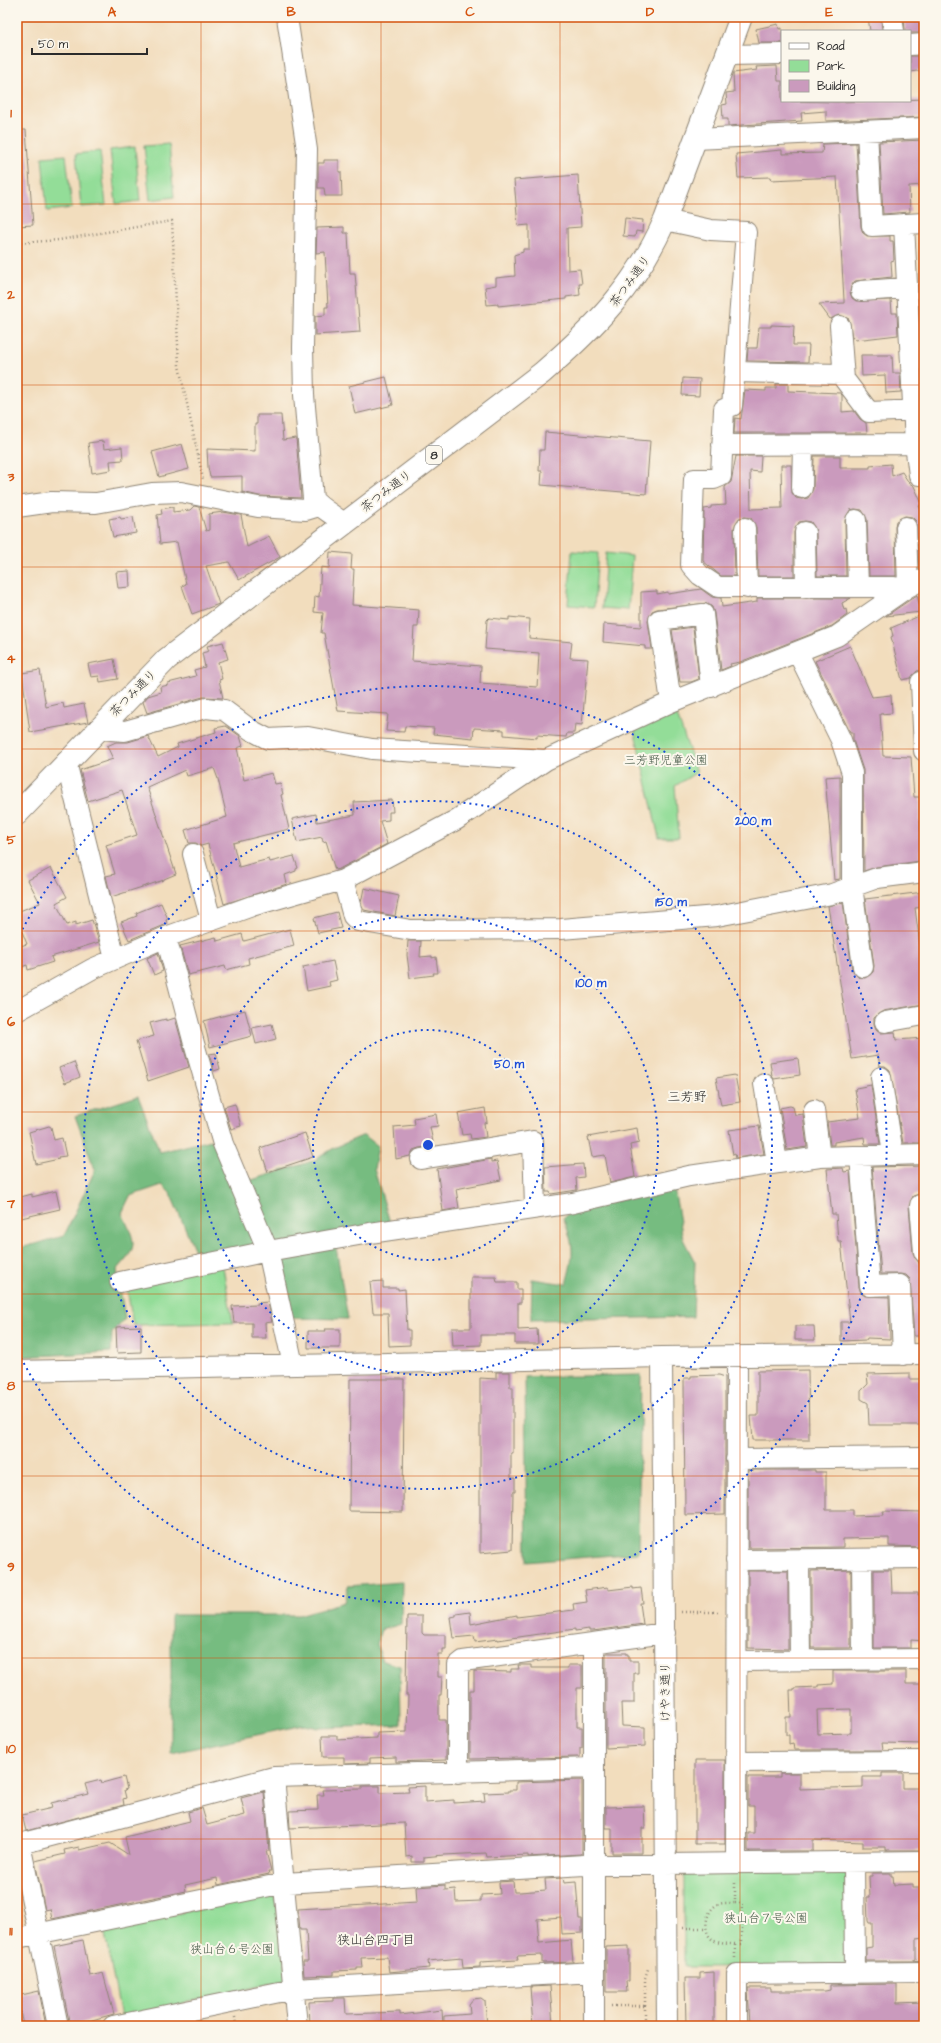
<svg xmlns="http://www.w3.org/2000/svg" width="941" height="2043" font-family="'Architects Daughter','Klee One',sans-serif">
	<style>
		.green { fill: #93dd98; stroke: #5f8462 }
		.forest { fill: #76bc80; stroke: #507456 }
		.building { fill: #ca9abd; fill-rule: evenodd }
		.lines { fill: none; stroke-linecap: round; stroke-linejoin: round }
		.minor-casing { stroke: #8e8474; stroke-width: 22 }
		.major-casing { stroke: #8e8474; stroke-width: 24 }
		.path { stroke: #8e8474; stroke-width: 2.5; stroke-dasharray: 1 3; stroke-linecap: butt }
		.minor { stroke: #fff; stroke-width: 20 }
		.major { stroke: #fff; stroke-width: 22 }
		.grid { fill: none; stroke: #d5540f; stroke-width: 1; stroke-opacity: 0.55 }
		.ring { fill: none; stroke: #1d4ed8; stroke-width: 2; stroke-dasharray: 2 4 }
		.labels { text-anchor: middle; stroke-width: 4; stroke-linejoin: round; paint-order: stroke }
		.shield { fill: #fbf7ec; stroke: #696865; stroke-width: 1 }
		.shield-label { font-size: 11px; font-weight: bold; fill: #2b2b2b }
		.street-label { font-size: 12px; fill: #2b2b2b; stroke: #fbf7ec }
		.park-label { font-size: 12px; fill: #455846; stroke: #fbf7ec }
		.neighbourhood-label { font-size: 13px; fill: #2b2b2b; stroke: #fbf7ec }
		.centre { fill: #1d4ed8; stroke: #fbf7ec; stroke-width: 2 }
		.ring-label { font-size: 12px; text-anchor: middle; font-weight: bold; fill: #1d4ed8; stroke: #fbf7ec; stroke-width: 4; stroke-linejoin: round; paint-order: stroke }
		.neatline { fill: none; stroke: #d5540f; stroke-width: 1.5 }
		.grid-label { font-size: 13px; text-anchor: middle; font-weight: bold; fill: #d5540f }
	</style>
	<rect width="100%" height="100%" fill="#fbf7ec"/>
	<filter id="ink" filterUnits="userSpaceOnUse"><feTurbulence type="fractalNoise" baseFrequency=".025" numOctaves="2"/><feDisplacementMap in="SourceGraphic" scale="8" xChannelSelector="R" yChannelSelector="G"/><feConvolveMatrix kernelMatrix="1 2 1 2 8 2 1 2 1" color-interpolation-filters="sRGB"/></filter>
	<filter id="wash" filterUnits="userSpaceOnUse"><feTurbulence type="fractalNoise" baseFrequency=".012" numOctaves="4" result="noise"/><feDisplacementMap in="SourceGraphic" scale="16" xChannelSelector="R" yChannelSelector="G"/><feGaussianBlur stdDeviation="0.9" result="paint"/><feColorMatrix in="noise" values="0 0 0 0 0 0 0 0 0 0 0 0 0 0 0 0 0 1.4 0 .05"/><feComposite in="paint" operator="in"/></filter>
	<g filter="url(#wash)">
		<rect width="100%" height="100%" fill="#f2ddbd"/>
		<path class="green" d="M169,144L174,197L150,200L144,146Z
			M135,147L140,201L116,204L110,150Z
			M100,151L106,205L81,207L76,154Z
			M66,155L72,208L47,211L42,157Z
			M572,551L598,553L594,607L568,605Z
			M606,553L632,556L628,610L602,608Z
			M674,707L697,772L675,786L679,838H659L633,724Z
			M222,1262L233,1323L133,1325L126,1282Z
			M842,1868L847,1875L848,1959L844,1966L684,1967V1876L691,1869Z
			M275,1893L287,1980L121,2017L104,1929Z"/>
		<path class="forest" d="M138,1096L160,1152L211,1140L252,1180L313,1161L334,1148L364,1135L378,1146L374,1169L391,1226L334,1235L348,1319L287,1318L272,1244L199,1260L170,1193L162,1185L130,1196L122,1213C135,1242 140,1245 117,1270L125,1319L112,1333L111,1352L17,1357V1249L64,1236L95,1170L75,1116Z
			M674,1188L683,1239L695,1262L693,1317L531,1320L532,1279L566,1284C574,1255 575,1246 563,1218L573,1210Z
			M641,1375L638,1553L527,1562L525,1377Z
			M402,1582L401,1624L381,1630L376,1644L383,1661L400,1666L401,1725L319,1728L304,1725L171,1753V1615H299L344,1602L348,1586Z"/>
		<g id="blocks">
			<path class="building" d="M868,17H881L882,31H870Z
				M904,17H924V33H910V31H905Z
				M778,24L779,29L782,28V43H759L756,29Z
				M910,56H924V70L910,72Z
				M777,66L778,81H782V101L837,102L924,99V117L826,121V111L801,113L802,121L728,126V119H723L722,105L727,104L726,93L734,92L733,73L757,70L756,67Z
				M17,130H26L33,225L17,226Z
				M924,140V185L909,186L910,212L883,214L879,142Z
				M856,143L861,227L863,233L867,236H890V241H893L894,260L891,261L892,277L855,281L851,286L850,292L852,298L856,301L891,300L892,313H897L898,335L855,340L854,337L852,338L849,319L840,315L830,319L819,304L844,303V300L837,177L771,180L770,177L738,178L736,154L782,150V154L822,153L823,144Z
				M324,160H339V172H341L342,196H325L324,188H318V163H324Z
				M578,175L581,227L567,228L568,270L580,269L582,284H579L580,295L566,297V299L498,306V304L487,305L485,287L496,285V278L515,276L514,255L523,252V249H529V225L518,226L514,180Z
				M625,218L643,220L642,232L636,231L635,237L623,236Z
				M344,227V233H348L350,273H355L360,332L315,335V316L325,315V307H328L325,252L316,253L317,228Z
				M771,325L794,326L793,345H809L808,362L747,361L748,348H757L759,327H771Z
				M861,355H892L893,373H900L901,392L886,393L885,375L862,376Z
				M386,377L393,405L355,414L349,386Z
				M683,378L700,379L699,396L682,395Z
				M776,384H788V391L840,393L842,395V412L854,411L860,419L866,423L867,433H734L735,418L741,419L745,390L766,391V388H776Z
				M257,415H281L283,440L296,438L301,498L259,496L242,492V476L210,477L208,467L207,449L255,451V424H257Z
				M545,432L650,441L646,494L541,485L542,471H539L540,450H544Z
				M103,441L104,449L122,447L123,460L110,461L111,470L92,473L88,443Z
				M182,444L189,469L159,477L152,452Z
				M736,456H761L760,472L750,471L751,509L782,508L781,465H791L792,493L796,498L802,499L808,498L813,489L814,456H840V468H870V466L891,464L892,476L902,472L909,483L914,486L922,504L919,506L924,516V567L919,569L916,521L912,517L905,516L896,521L895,527L896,576H869L867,519L862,510L855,509L850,510L845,520L846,576H817L816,531L811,522L805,521L799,522L794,532V576H758L756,527L751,518L745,517L739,518L734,528L735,576H721L703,561L704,509L711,508V506L726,505L725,487L731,482Z
				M194,506L199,507L206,531L209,530V514L223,512L241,515L247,547L269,536L280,557L239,580L229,562L206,566L219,604L192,614L182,586L186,584L177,542L160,544L157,515L162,514L161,509L173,507V512L190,510Z
				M120,517L121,519L133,517L136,533L113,537L109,519Z
				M330,552L352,554L351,569H354L352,605L419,610L418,627H414L412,661L481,666L480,683L537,687L539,653L485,649L487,620L489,618L509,620V617L530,619L529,638L572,642L570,658L588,659L582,725L575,724L574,733H567L566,737L537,735V738L504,735V730L474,728L473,738L433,734L434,728L405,726L404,732L386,731L388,714L338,711L324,633H321L323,613L314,612L315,596L319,597L321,567L329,568Z
				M129,571L130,587L118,588L116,572Z
				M701,589L712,597L721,598L722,607L757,602V598H851L842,603L844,610L846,609L847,615L832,626L740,662L730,664L731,666L721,670L714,613L712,607L707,603L657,609L652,611L648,621L652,649H645V646L603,642L604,624L641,627V592L657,591V594L668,592V594Z
				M917,595L921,612L886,616L914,597Z
				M924,614V670L917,671L911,678L902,680L891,637L893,636L891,628Z
				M693,627L699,679L691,682H680L672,630Z
				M223,642L228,659L218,662L222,679L219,680L223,698L203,697L147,713L143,702L148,696L161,692L160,687L168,685V683L196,676L194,670L205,667L202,653L209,651L207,646Z
				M850,646L872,697L891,695L892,713L880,714L883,756L911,757L914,797H920L921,861L876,867L864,871L863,770L853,740V732H850L815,661Z
				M114,659L118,679L100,682L99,676L91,677L88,664Z
				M40,670L46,707L63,703L64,708L84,704L88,722L30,732L22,673Z
				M226,726L240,736L243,746L237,748L244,780L272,773L275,784L280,783L283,794L281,795L289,829L233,843L239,867L269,859L270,862L294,856L298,868L296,869V871L285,875L287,884L224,904L208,844L201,846L196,843H189L185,830L227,817L218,779L214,768L187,776L185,770L147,787L176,874L164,879V880L111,897L106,876L115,874L106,845L137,835L122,790L88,801L80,770L113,759L107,746L116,742H128L148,736L158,757L178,747L177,744L216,732L215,728Z
				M840,776V879L834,880L825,777Z
				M392,800L393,812H389V820L380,821L387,844L339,869L335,870L326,841L323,842L322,837L297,842L292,819L316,814L317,822L355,815L354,802Z
				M51,868L67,897L56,903L67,925L76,922V925L92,920L99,942L51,957L53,962L28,970L27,965L19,968L17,959V947L27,944L17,919V912L40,903L28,880Z
				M364,888L399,896L395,916L364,910L361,903Z
				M924,892V907L915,908L923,968H924V1004L883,1011L874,1018V1024L876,1029L881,1033L895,1032L896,1040L924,1038V1143H903L890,1070L885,1066H880L878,1055L852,1059L828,906L843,902L852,969L858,977L865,978L873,972L874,966L865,899Z
				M161,903L168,919L166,920L167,924L129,940L121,922L137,916L136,913Z
				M337,912L341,928L318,933L314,918Z
				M290,929L294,946L248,958L249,964L226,970L225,966L188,975L180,946L216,937L217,941L242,934L244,941Z
				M408,941H421L420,957L432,956V958L436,957L438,973H433L434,975L410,978L407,955Z
				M158,953L163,971L154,975L147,958Z
				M333,961L337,980L329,982L330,986L307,991L303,967Z
				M245,1010L252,1036L210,1047L204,1021Z
				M175,1018L189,1067L148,1081L136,1041L154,1036L150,1023L166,1019V1021Z
				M272,1024L276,1039L256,1044L252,1028Z
				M216,1053L220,1069L214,1071L209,1054Z
				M798,1058L800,1075L774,1079L772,1076L770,1062Z
				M74,1062L80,1077L65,1083L59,1068Z
				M735,1075L740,1102L721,1105L716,1078Z
				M871,1085L880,1144H865L864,1137L834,1142V1145H830L827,1122L860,1118L855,1089L856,1088Z
				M235,1104L241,1126L231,1129L224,1107Z
				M790,1106L793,1107L795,1115L803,1114L807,1147L787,1150L780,1108Z
				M485,1108L487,1122L484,1123L486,1137L471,1139L470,1134L462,1135L458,1113Z
				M436,1114L438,1126L430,1127L433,1142L431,1143L432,1146L419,1148L413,1150L410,1156L396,1159L394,1127L415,1125L414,1118Z
				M49,1126L51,1127L54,1140L62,1138L66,1156L58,1157L59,1159L36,1164L29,1132Z
				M759,1126L764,1154L736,1158L735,1154L733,1155L729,1130Z
				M637,1128L639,1143L630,1145L635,1177L610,1183L605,1155L592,1157L588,1137Z
				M305,1133L313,1157L268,1172L260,1148Z
				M491,1159V1162L497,1161L501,1180L456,1189L459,1208L443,1211L437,1169Z
				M583,1164L584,1177L576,1178L577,1190L551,1194L550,1192H546L545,1167Z
				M924,1166V1194H919L913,1196L909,1206L913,1253L920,1265L924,1302V1336H914L910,1279L906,1275L900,1274H881L872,1167Z
				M843,1168L844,1172L850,1171L859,1287L861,1293L865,1296L889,1297L890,1339L867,1338L866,1340L841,1341V1322H850L841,1241H838L836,1214H832L827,1169Z
				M56,1191L60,1209L17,1219V1198L32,1194V1197Z
				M471,1277H496L497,1282H517V1289H521V1303H518V1330L537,1329L538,1344H515V1335H481V1345L453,1346L452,1328H471Z
				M383,1281V1288H398V1290L405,1289L407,1330H410V1345L389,1346L388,1313H373L370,1282Z
				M268,1302L272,1322L265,1323L266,1338H252V1323H234L232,1306L258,1305L257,1303Z
				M141,1326V1352L117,1353L116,1327Z
				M795,1326H814L815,1340H795Z
				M325,1329H340V1348H308V1331H326Z
				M808,1370L809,1440H753L751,1416H758V1371Z
				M496,1372H510V1387H513V1453H511V1478H515V1492H513L512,1550L480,1553V1378L496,1379Z
				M910,1373V1379H924V1425H869L868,1403L861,1399V1391L868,1384L867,1374Z
				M719,1375L725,1377V1514L685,1515L684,1378H691V1376Z
				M350,1379H404L403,1512L349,1511Z
				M748,1470H815V1472H826V1510H853V1516L884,1515L883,1511L924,1512V1547L889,1546V1538L843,1539V1547L748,1548Z
				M851,1570V1648H811V1571Z
				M874,1570H891L892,1593H918V1595H924V1641L911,1640V1648H874Z
				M748,1571H788V1649L748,1648Z
				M608,1587V1590L633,1587V1589L641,1588L643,1603H640L643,1624L593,1631H589V1629L575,1631V1629L498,1640V1639L475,1642L474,1636L453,1638L450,1617L456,1616V1614L470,1612L471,1624L517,1615V1617L574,1610L573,1604L587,1602L585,1590Z
				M407,1616H422V1633L424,1635H446V1649H443V1654H438V1677H442L441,1695H439V1720H446V1760L396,1762V1757L370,1758V1763L344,1764V1757H323L322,1736H337V1740L377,1738V1733L407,1732L408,1695H406Z
				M606,1653H627V1655H629V1661H638V1673H634V1703H621L622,1726L645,1727V1746L606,1748Z
				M518,1665H531V1668H568V1665H582V1688H577V1727H582V1748H580V1757L470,1759V1690H474V1671L511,1672V1669H519Z
				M833,1671H906V1684H924V1744L882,1743L883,1750H794L793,1743L789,1744V1735H786V1717H791L790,1690H794V1688L818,1687V1685L833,1684ZM851,1709V1733L818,1734L817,1710Z
				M695,1760H725V1844H695Z
				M780,1773H800V1789L863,1787V1777H882V1773H903V1788H924V1850H886V1847H863V1842L813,1840V1851H748V1833H754V1806H748V1777H780Z
				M124,1777L127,1789L124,1790L126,1798L123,1799L124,1805L26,1831L22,1815L52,1808L51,1803L88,1794L85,1784L101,1780L102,1783Z
				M582,1780V1854L528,1857V1855L487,1857L486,1853L444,1855L424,1857V1862H412V1856L406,1857L404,1823L290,1828L289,1811L318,1810L317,1795H324L323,1790L362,1789V1786H380V1793L409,1792L408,1787L425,1786V1802L454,1800V1803L485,1801L484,1793L509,1792V1790H516V1782Z
				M264,1792L269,1851H266L271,1871H268L269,1874L218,1885L217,1878L185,1885L186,1891L52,1919L50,1909L45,1910L35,1861L65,1854L64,1850L79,1847V1850L110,1843L129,1855L125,1837L190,1821L188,1812L202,1808L207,1825L245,1815L241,1798Z
				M644,1806L645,1828H642V1853H612V1828H606V1807Z
				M872,1873H891V1876H893L894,1885L913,1884V1888H924V1938L916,1939V1960L914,1961H866V1948L872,1947V1923H869L868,1921L867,1897H870L869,1876H872Z
				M563,1878L564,1883L576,1882L579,1919H582V1933L562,1934L561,1917L537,1919L539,1943L571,1940L573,1962L542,1963V1955L517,1956L518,1960L480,1962V1967L463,1968L462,1958L428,1961L429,1968L389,1972L387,1957L361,1958L362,1968H357V1970L334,1971V1975L304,1976L303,1961H308L306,1930H300L298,1909L417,1902L416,1887L445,1885V1890L455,1889L456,1902L481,1901V1895L500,1894L499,1882L513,1881L514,1892H520L546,1890L545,1879Z
				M83,1940L90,1976L103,1973L114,2014L70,2026L54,1946Z
				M629,1946V1981H626L627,1992H606V1947Z
				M714,1972V2023L711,2024V2026L686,2025L685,1978H700V1973Z
				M897,1984V2003L924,2002V2025L750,2026L748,1988H771V1991H825L830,1990V1985Z
				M550,1986L553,2025L533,2026L530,1987Z
				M39,1991L46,2026H23L17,1996Z
				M333,1998H345L346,2014L400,2012V2015L442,2010L443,2026H310L309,2002L333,2001Z
				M481,1998L485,2001L487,2026H444V2016L470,2014L469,2004L473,1999Z"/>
		</g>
	</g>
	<g filter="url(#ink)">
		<use href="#blocks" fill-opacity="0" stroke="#8e8474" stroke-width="1"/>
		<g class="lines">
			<g class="minor-casing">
				<path id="minor" d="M287,17L307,150L303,348L304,395L313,499C321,509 333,514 343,523
					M892,17L894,31
					M910,45L924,44
					M728,55L782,54
					M867,131L872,226L924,223
					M696,139L924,128
					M665,220L711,230L746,232L732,406L724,409L721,476L714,479H694L691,565L700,575L718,587H894L905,589
					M904,224L915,444L919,475L924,474
					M861,291L906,288
					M840,326L844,379L869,412L924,410
					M735,372L843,374
					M722,445L915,444
					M802,488L803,446
					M17,507L52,502L96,503L152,493L181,492L258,507L306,510L319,506
					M856,520L858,587
					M906,527L908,587
					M745,528L747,588
					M805,532L806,588
					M798,653L841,740L852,773V886L863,967
					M924,681L921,682L924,751
					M671,702L659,620L703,614L711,687
					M98,729L125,731L206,708L224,710L251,730L268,739L308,737L372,749L546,760
					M66,762L115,959
					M193,854L211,920
					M343,880L353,916L358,921L411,930L561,929L717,916L832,894L877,878L924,872
					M166,937L193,1040L223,1144L268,1251L293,1365
					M17,1011L92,969L166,937L252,906L343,880L456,820L546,760L671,702L837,636L908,587L924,579
					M885,1022L924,1015
					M881,1077L893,1154
					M764,1084L777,1162
					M814,1110L820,1157
					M860,1156L870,1286L900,1285L903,1355
					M421,1159L533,1141L535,1208
					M920,1205L924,1252
					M120,1282L268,1251L370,1233L573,1203L689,1176L820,1157L924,1154
					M662,1357L667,2026
					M17,1371L662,1357L924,1354
					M736,1459L924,1457
					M862,1559L863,1659
					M736,1560L924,1558
					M799,1560L800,1660
					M594,1643V2026
					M737,1661L924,1659
					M736,1762L924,1761
					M458,1773V1665L463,1661L665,1633
					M274,1777L297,2026
					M854,1862L855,1973
					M736,1863L737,1357
					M17,1938L284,1883L584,1865L924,1861
					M58,2026L20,1844L274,1777L593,1768
					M113,2026L294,1989L594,1972
					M737,2026V1974L924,1972"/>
			</g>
			<g class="major-casing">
				<path id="major" d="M17,814L167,659L542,373C595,327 636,286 665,220L741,17"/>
			</g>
			<path class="path" d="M17,243L59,240L172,221L179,366L203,479
				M681,1612H720
				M683,1928H706
				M735,1944C727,1944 720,1944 713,1940C703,1934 705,1914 714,1907C719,1902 728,1903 735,1903
				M735,1958V1944H742V1903H735V1881
				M611,2006H645
				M235,2017L236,2026
				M645,2026V1978L648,1969"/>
			<use href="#minor" class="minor"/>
			<use href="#major" class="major"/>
		</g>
	</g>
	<path class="grid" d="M201,17V2026M381,17V2026M560,17V2026M740,17V2026M17,204H924M17,385H924M17,567H924M17,749H924M17,931H924M17,1112H924M17,1294H924M17,1476H924M17,1658H924M17,1839H924"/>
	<g class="ring">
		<circle cx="428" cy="1145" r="115"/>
		<circle cx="428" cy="1145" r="230"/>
		<circle cx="428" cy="1145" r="344"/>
		<path d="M17 940A459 459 0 1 1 17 1350"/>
	</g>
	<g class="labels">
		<rect class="shield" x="426" y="446" width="16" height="18" rx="3"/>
		<g class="shield-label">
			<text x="434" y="459">8</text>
		</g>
		<g class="street-label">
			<text transform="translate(630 281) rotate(-54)" y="4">茶つみ通り</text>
			<text transform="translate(386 491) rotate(-37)" y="4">茶つみ通り</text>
			<text transform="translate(133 693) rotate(-45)" y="4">茶つみ通り</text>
			<text transform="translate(665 1692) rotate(-90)" y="4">けやき通り</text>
		</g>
		<g class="park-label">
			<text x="666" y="764">三芳野児童公園</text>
			<text x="766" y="1922">狭山台７号公園</text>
			<text x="232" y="1953">狭山台６号公園</text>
		</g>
		<g class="neighbourhood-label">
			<text x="687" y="1101">三芳野</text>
			<text x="376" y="1944">狭山台四丁目</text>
		</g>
	</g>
	<circle cx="428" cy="1145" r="6" class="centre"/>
	<g class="ring-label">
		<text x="753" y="825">200 m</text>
		<text x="671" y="906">150 m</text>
		<text x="591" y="987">100 m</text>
		<text x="509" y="1068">50 m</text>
	</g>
	<rect width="941" height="2043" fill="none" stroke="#fbf7ec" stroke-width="44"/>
	<rect x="781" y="30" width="130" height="72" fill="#fbf7ec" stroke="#a8a59f"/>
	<rect x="789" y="43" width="20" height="6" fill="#ffffff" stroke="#a8a59f"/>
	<text x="817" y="50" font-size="12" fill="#2b2b2b">Road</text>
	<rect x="789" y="60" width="20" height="12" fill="#93dd98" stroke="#a8a59f"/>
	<text x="817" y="70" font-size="12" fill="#2b2b2b">Park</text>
	<rect x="789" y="80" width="20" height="12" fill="#ca9abd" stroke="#a8a59f"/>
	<text x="817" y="90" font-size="12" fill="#2b2b2b">Building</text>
	<path d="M32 48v6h115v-6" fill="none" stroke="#2b2b2b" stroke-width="2"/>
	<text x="38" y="48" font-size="12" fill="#2b2b2b" stroke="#fbf7ec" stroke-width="3" paint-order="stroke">50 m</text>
	<rect x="22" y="22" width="897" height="1999" class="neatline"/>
	<g class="grid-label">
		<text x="112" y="16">A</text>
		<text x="291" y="16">B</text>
		<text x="470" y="16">C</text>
		<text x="650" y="16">D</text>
		<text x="829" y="16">E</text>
		<text x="11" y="117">1</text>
		<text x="11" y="299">2</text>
		<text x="11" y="481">3</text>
		<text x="11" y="663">4</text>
		<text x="11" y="844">5</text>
		<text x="11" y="1026">6</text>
		<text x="11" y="1208">7</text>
		<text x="11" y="1390">8</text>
		<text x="11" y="1571">9</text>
		<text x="11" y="1753">10</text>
		<text x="11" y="1935">11</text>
	</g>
</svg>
